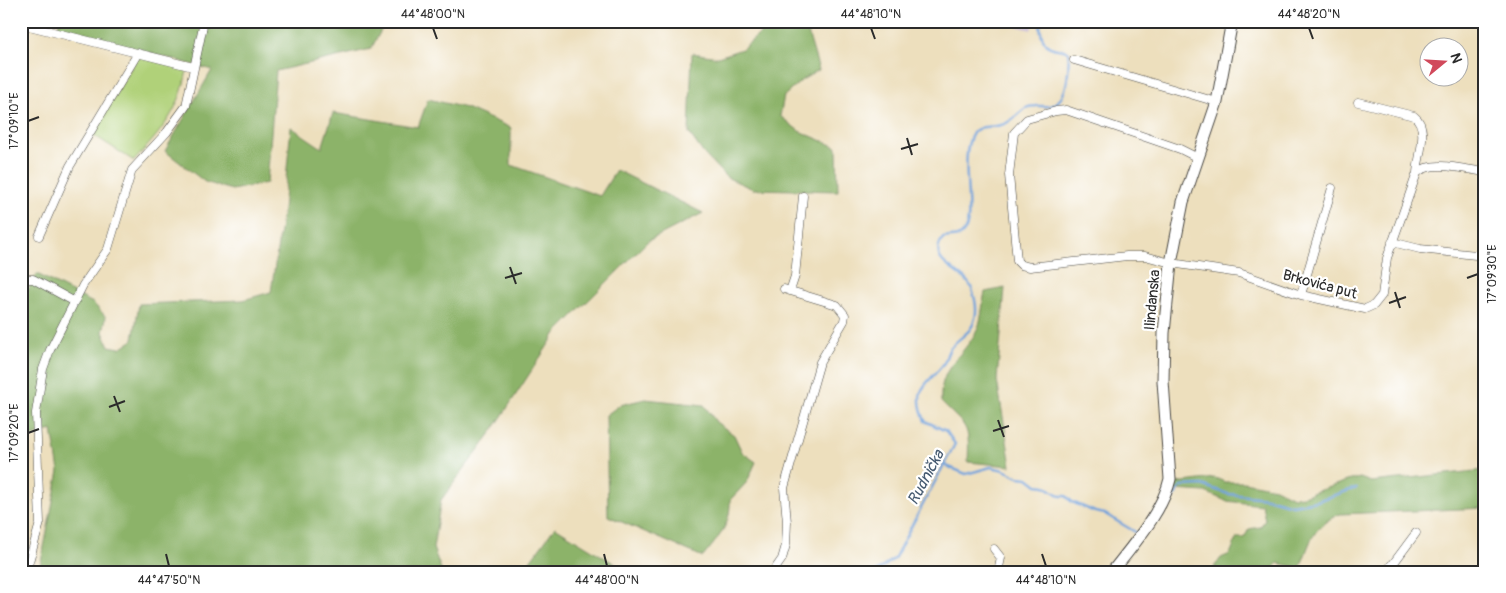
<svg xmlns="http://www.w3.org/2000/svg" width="1506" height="593" font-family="Pangolin,sans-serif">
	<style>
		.industrial { fill: #ccbed4 }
		.green { fill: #b0d179; stroke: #6e7e52 }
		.forest { fill: #8cb369; stroke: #5c6f4a }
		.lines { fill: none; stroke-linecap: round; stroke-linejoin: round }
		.stream { stroke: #71a2db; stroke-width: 2.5 }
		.street-casing { stroke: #484641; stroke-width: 9 }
		.secondary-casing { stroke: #484641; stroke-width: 13 }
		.street { stroke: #fff; stroke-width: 8 }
		.secondary { stroke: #fff; stroke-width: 11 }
		.ticks { fill: none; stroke: #2b2b2b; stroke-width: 2 }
		.labels { text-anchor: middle; stroke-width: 4.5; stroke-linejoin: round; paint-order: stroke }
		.street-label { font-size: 15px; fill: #2b2b2b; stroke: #fff }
		.water-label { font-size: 16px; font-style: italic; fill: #475b71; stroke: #fff }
		.neatline { fill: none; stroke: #2b2b2b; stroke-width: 2 }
		.ticks-label { font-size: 12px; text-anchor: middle; fill: #2b2b2b }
	</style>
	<rect width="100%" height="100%" fill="#fff"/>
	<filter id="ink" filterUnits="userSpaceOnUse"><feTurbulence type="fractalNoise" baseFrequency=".02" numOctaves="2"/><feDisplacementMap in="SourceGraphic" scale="10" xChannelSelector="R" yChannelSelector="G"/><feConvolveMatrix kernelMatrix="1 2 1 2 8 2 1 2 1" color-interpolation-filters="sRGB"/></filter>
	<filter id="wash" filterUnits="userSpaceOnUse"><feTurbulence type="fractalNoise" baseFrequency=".0096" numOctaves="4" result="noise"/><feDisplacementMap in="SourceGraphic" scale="20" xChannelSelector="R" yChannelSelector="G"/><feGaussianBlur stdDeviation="1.12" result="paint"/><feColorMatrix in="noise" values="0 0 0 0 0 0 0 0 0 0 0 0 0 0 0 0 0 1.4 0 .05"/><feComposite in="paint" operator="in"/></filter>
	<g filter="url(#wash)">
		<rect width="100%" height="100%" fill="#eddfbd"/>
		<path class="industrial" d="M996,21H1034L1031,30Z"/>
		<path class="green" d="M138,56L187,70C180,111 161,131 134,161L92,134Z"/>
		<path class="forest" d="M59,21H386L371,49L276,71L267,183L232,190L205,182L165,151L212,70L58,28Z
			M779,25L806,26L819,70L802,80L784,96L780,116L799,131L837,147L838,191L753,189L726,177L704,154L689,133L692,53L718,57L742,49L762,32Z
			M428,99L466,108L511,128V165L600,196L616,170L703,213L648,241L556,333L491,433L441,500L433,548L442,572H39L59,471L52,430L21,440V302L37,274L93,303L106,317L103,332L109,346L120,348L133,340L139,304L243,300L271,292L283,210L291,127L322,148L333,113L418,127Z
			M1005,288L997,380L1011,466L968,462C970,422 966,428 941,402C939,368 960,359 975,334C982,323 982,304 985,292Z
			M645,399L704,405L716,422L734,435L742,452L756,462L747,482L730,500C731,525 718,538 703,557L608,516L606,415L620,405Z
			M1485,470V508L1340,514C1312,526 1311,541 1300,568L1278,563L1269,572H1224L1214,567L1221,558L1230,554L1237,538H1244L1249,529L1260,527L1265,520L1262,505L1226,501L1205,492L1175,490L1176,483L1215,478L1225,482H1244L1275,488L1293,497L1303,496L1347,481L1360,478L1371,482Z
			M555,527L628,572H522Z"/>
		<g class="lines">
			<path class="stream" d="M944,465L966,474L991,467L1004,470L1018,477L1028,478L1037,485L1045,486L1060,496H1066L1072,502L1095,512L1105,514L1137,533
				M1158,520L1181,486L1202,485L1228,494L1267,498L1292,505L1317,501L1356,488
				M876,572L894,559L955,444L946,431L925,421C913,390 923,388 942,366C947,360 946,352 952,346C962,335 972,333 975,318C978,308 974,289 967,281C956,269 927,261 943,238L960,236C980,224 956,159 973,133C980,124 991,128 1001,125C1012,123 1017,113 1026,108C1033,104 1041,107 1049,106C1070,102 1068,68 1069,53C1065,49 1063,50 1058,49C1043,48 1040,33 1040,21"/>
		</g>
	</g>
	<g filter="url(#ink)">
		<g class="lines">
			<g class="street-casing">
				<path id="street" d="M21,24L193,67
					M1074,60L1217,102
					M1358,102L1414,116C1430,128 1418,156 1417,173
					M1198,158L1180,149L1066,110L1056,111L1027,119L1014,133L1009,175L1017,261L1021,265L1030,267L1127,256H1145L1171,263L1239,273L1301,295L1365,309L1374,305L1382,295L1387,258L1417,173C1432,159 1466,170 1485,172
					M39,236L70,166L138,53
					M1392,242L1420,249L1485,256
					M21,282L25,279H33L75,302
					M790,291L795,276L803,196
					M1301,295L1332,188
					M994,549L1001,558L998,572
					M1391,565L1401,572
					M26,572L40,523L36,413L43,369L50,350L83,285L108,249L132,170L167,132L186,106L204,21
					M773,572L782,559L786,545L787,522L784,488L820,362L844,321L845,315L837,305L784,289
					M1387,572L1416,533"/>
			</g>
			<g class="secondary-casing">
				<path id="secondary" d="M1112,572C1132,546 1163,511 1170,479L1163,381L1164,333L1171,263L1183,202L1217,102L1232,21"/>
			</g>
			<use href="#street" class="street"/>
			<use href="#secondary" class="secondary"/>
		</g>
	</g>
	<path class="ticks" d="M433,28L437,39M871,28L875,39M1309,28L1313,39M28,121L39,117M907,138L912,155M901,149L918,144M510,267L516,284M505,278L522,273M1467,278L1478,274M1395,292L1400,308M1389,303L1406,297M114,396L120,412M109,407L125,401M998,420L1004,437M993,431L1009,426M28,433L39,429M166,554L169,566M604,554L607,566M1042,554L1046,566"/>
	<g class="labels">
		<g class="street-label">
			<text transform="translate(1320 284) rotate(15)" y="5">Brkovića put</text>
			<text transform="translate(1152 300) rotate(-85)" y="5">Ilindanska</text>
		</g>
		<g class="water-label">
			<text transform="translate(925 477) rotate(-62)" y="6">Rudnička</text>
		</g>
	</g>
	<rect width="1506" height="593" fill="none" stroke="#fff" stroke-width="55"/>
	<g transform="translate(1444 62) rotate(72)"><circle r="24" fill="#ffffff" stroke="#aaaaaa"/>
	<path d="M0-4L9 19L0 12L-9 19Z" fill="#d1495b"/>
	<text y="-8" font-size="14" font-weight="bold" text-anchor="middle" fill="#2b2b2b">N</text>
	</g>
	<rect x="28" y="28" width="1450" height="538" class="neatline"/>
	<g class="ticks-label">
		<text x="433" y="18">44°48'00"N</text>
		<text x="871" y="18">44°48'10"N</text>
		<text x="1309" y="18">44°48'20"N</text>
		<text transform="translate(14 121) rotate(-90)" y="4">17°09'10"E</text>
		<text transform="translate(1492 274) rotate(-90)" y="4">17°09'30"E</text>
		<text transform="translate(14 433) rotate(-90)" y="4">17°09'20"E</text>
		<text x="169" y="584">44°47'50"N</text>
		<text x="607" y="584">44°48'00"N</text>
		<text x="1046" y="584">44°48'10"N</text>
	</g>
</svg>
